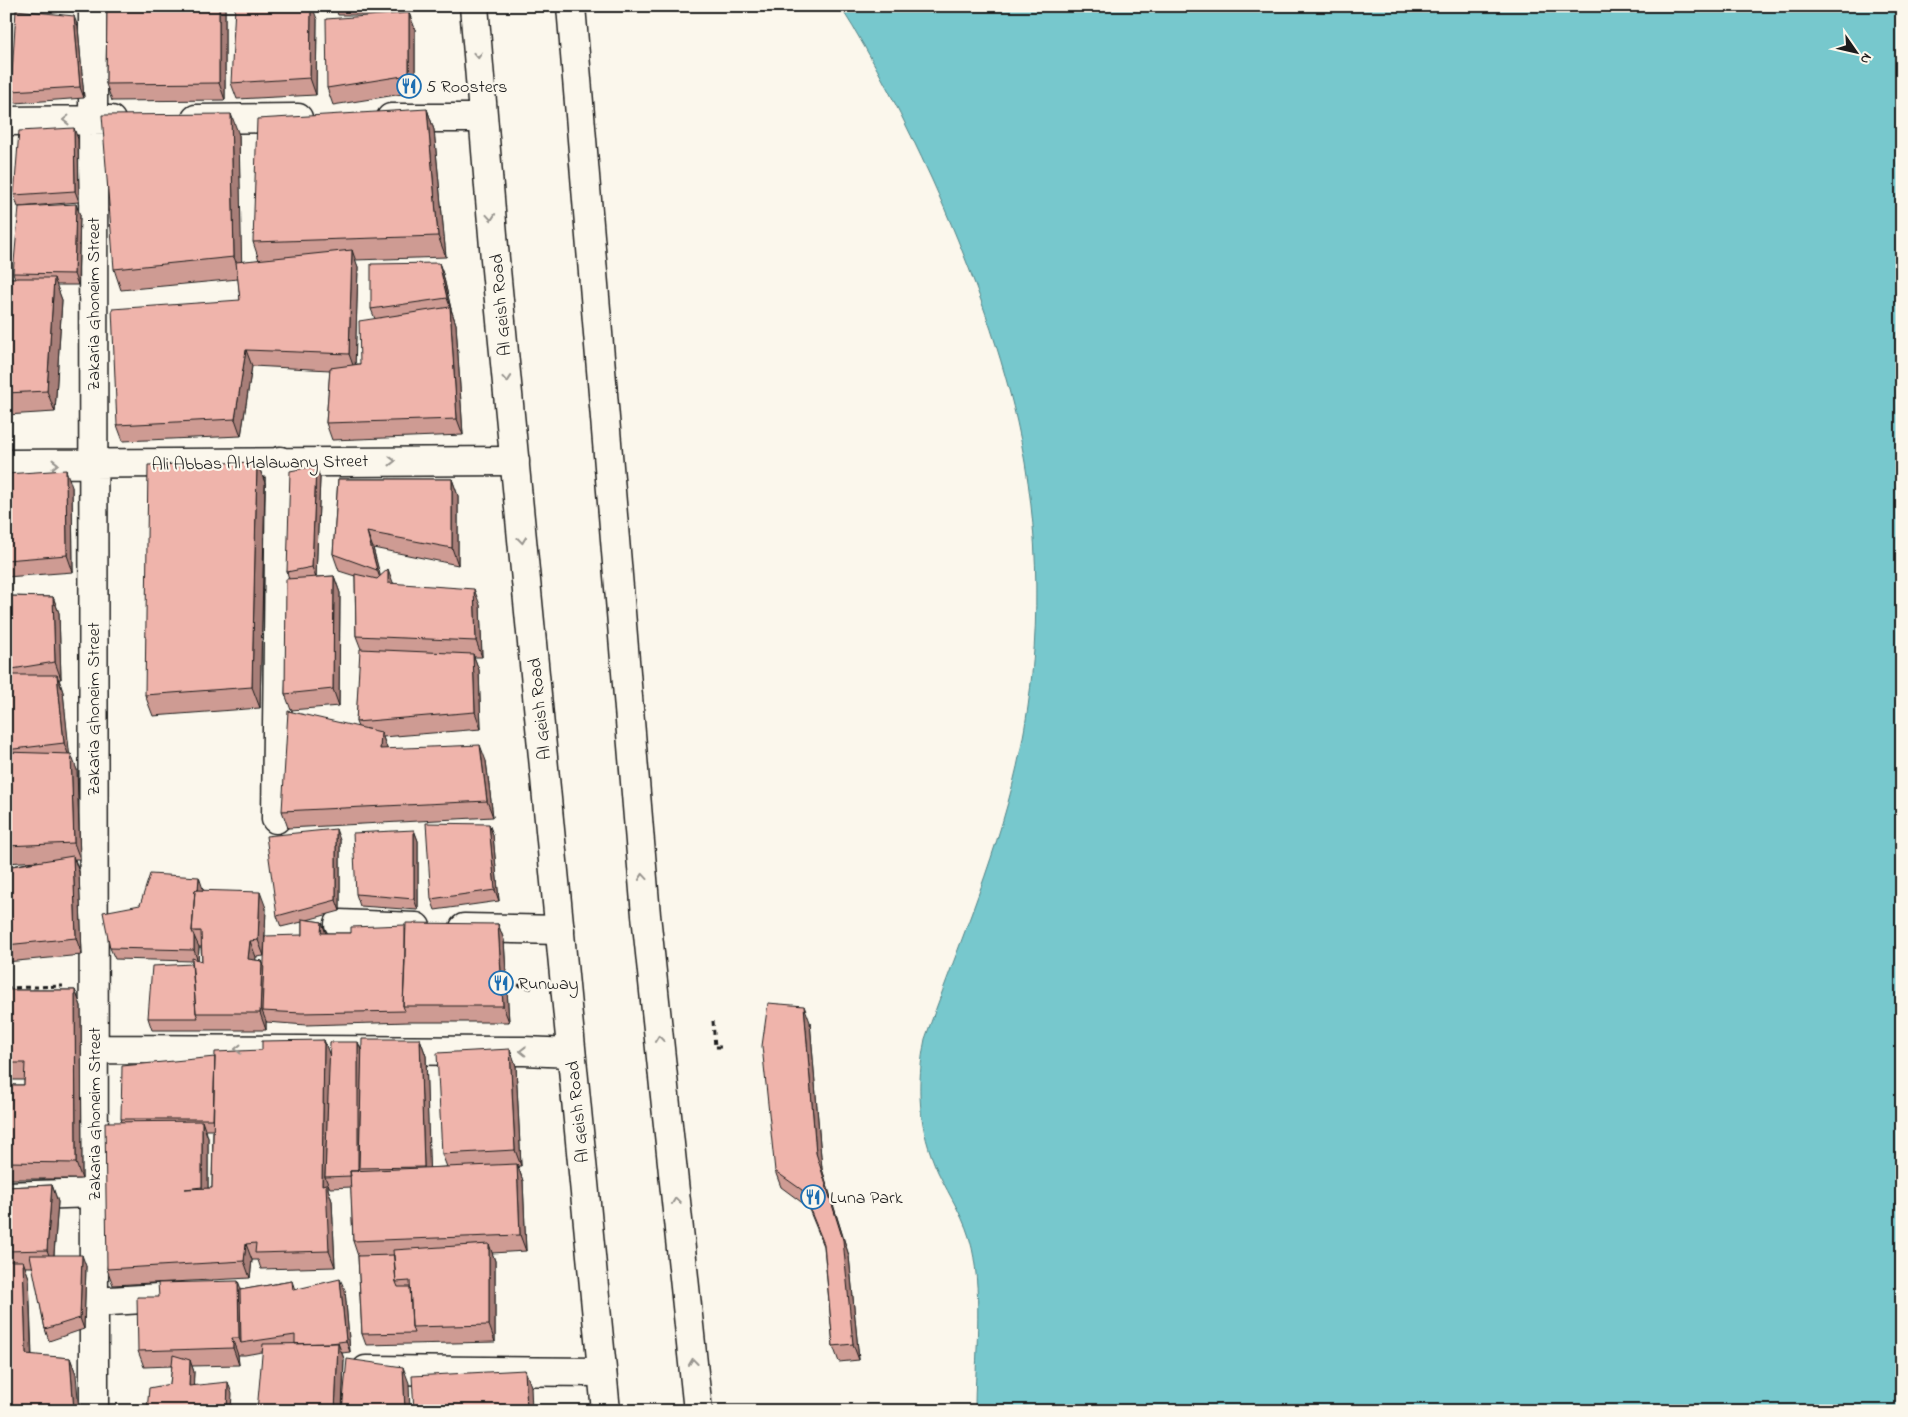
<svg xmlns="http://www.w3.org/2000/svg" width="1908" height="1417" font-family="'Indie Flower',sans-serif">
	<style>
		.water { fill: #77c8cd; stroke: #538386 }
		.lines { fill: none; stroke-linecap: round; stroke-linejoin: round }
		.minor-casing { stroke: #1c1c1c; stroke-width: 31 }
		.highway-casing { stroke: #1c1c1c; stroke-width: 31 }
		.path { stroke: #1c1c1c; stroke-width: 3; stroke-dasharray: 5 4; stroke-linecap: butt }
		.minor { stroke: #fbf7ec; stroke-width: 28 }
		.highway { stroke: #fbf7ec; stroke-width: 28 }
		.wall { fill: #ce9b93; stroke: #1c1c1c; fill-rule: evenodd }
		.shaded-wall { fill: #a77e78; stroke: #1c1c1c }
		.building { fill: #efb4ab; stroke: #1c1c1c }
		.oneway { stroke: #97948e }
		.labels { text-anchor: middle; stroke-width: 4.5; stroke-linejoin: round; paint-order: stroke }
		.poi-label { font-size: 18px; fill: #1c1c1c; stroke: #fbf7ec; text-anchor: start }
		.street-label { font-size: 18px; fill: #1c1c1c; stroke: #fbf7ec }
	</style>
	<rect width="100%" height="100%" fill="#fbf7ec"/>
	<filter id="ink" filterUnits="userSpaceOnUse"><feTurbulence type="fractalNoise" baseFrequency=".02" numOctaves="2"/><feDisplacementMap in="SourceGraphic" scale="10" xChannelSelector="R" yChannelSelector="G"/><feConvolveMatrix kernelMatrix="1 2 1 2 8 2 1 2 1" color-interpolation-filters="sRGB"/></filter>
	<g filter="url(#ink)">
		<path class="water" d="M840,6H1902V1411H975C975,1359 983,1298 972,1248C966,1220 950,1197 938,1172C918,1129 916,1084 925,1039C959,943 1001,848 1021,748C1042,642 1041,528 1017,422C998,339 967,258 932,180C905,121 875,61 840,6Z"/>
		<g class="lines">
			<g class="minor-casing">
				<path id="minor" d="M93,6L94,1411
					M391,118H482
					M196,119L298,118
					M6,121L111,120
					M6,464L515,461
					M276,819L280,461
					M339,924L416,927
					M464,928L560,930
					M93,1049L524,1051L571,1053
					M6,1196L94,1193
					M94,1302L175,1297
					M366,1370L602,1372"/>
			</g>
			<g class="highway-casing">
				<path id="highway" d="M474,6L495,259L606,1411
					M571,6L646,915L698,1411"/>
			</g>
			<path class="path" d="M518,985L533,989
				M6,988L63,986
				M713,1021L715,1047H723"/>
			<use href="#minor" class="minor"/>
			<use href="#highway" class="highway"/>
		</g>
		<path class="wall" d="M107,6H225V100L112,101L106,84Z
			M335,6H408L409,13L415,29V92L333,105L327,88L374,15H338Z
			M317,19L316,95L237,99L231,83Z
			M78,27L84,98L15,103L11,91Z
			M427,109L434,130L446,257L355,260L358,267L355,364H360L375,319L371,309L439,263L443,274L451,309L456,324L463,435L332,440L326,423L330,370L252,366L241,436L123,441L117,425L240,300L238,279L121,290L114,269L239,135L241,262L259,260L253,242Z
			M78,139L79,202L18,207L14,195Z
			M80,215L78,285H56L62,300L55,412L6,415V278H15L13,273Z
			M257,462L265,483L260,708L153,716L145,695Z
			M316,466L320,478L316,577L334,576L340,593L339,706L291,710L285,694L289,579L287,572Z
			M6,474L72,487L73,572L6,577Z
			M338,479H452L458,496V565L373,548L380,576L393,583L480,605L482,657H474L479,670L481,729L383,737L387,749L486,761L493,817L288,828L282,811L358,727L356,722L361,649L356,636L355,576L339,571L333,554Z
			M6,596L53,597L59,613L61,679H59L63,692L69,754L77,770L80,859H75L79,872L82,955L6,962V867L38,861L6,863Z
			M489,824L493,835L499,901L435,910L431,899Z
			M414,830L418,841V910L360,906L356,894Z
			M340,840V911L307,920L322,922L325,933H351L498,924L504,940L509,1022H409L306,1025L266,1022V1021V1030H152L148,1018L192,964V961L115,959L110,948L140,905L203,889V890L266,908L264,956L256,957L255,960L262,961L264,967L302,935V922L281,927L277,916ZM199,947H201L202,961L198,960Z
			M6,990H75L81,1006L82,1179H6V1085H24V1080H6Z
			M810,1022L822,1169L849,1256L859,1360L839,1362L833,1346L824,1246L808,1207L781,1187L775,1171Z
			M420,1039L426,1056L429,1168L447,1167L442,1154L510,1049L516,1066L521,1166H518L523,1181L526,1251L492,1253L495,1261V1342L366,1345L362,1334L358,1256L353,1241L351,1187L330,1188L328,1184V1189L332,1201L335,1267L261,1269L258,1260H252L250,1278L113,1285L107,1269L122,1122L121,1119L215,1057L262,1050L324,1040L329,1055L358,1042L362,1052ZM206,1130H213L212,1188H208V1138Z
			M52,1185L58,1202L54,1255L86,1266L84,1329L49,1341L45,1329L33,1267H25L29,1278L32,1355L70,1358L76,1374L6,1411V1187Z
			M292,1281L295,1290H345L350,1352L342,1353L344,1359L342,1411L262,1352L245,1355H238L239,1365L192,1366L194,1372L193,1385L232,1394L170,1384L172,1366L144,1367L138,1351L159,1297L241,1290Z"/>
		<path class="shaded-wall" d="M219,6H225V100L219,83Z
			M311,6H312L317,19L316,95L310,78Z
			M406,6H408L409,15Z
			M409,13L415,29V92L409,75Z
			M74,16L78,27L84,98L80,87Z
			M427,109L434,130L446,257L438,236Z
			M231,114L239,135L242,279L234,257Z
			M74,128L78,139L79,202L75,191Z
			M76,204L80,215L78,285L74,274Z
			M352,250L358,267L355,371L349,354Z
			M439,263L443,274L451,309L447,298Z
			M54,278L62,300L55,412L47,391Z
			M450,307L456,324L463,435L457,419Z
			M246,350L252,366L241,436L235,419Z
			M257,462L265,483L260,708L252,687Z
			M316,466L320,478L316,578L312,567Z
			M66,470L72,487L73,572L67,555Z
			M452,479L458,496V565L452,548Z
			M367,532L373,548L383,586L377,570Z
			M388,569L394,585L388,583Z
			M334,576L340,593L339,706L333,689Z
			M474,589L480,605L482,657L476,641Z
			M53,597L59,613L61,679L55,662Z
			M473,654L479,670L481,729L475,712Z
			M57,675L63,692L70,759L64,743Z
			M381,732L387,748L386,766L380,749Z
			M480,745L486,761L493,817L487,801Z
			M71,754L77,770L80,859L74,843Z
			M489,824L493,835L499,901L495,890Z
			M336,829L340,840V911L336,900Z
			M414,830L418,841V910L414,899Z
			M73,856L79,872L82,955L76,938Z
			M199,877L203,889L200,931H195Z
			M260,892L266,908L264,956L258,940Z
			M322,922L326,934L321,933Z
			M498,924L504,940L509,1022L503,1006Z
			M194,936L199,947L198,962L194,950Z
			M250,941L256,957L254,976L248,959Z
			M262,961L268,978L262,1011L266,1021V1030L260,1013Z
			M75,990L81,1006L82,1179L76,1163Z
			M804,1006L810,1022L822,1169L849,1256L859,1360L853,1344L816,1153Z
			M420,1039L426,1056L430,1183L424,1167Z
			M324,1040L330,1056L325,1177L328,1184V1189L332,1201L335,1267L329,1251L322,1185Z
			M358,1042L362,1053L359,1168L362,1174L357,1175Z
			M510,1049L516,1066L521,1166L515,1150Z
			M202,1121L208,1138V1204L202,1187Z
			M517,1164L523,1181L526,1251L520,1235Z
			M52,1185L58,1202L53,1266L47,1250Z
			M246,1244L252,1260L250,1278L244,1261Z
			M489,1244L495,1261V1342L489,1325Z
			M82,1255L86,1266L84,1329L80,1318Z
			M23,1261L29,1278L32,1371L26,1354Z
			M340,1279L345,1290L350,1352L346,1341Z
			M238,1281L244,1297L241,1343L239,1338Z
			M232,1338L238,1355L239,1365L233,1348Z
			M338,1343L344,1359L342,1411H335Z
			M70,1358L76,1374L79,1411H74Z
			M190,1360L194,1372L193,1397L189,1386Z
			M403,1367L409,1383L410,1411H405Z
			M525,1370L531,1386L532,1411H527Z
			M228,1382L232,1394L231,1411H227Z"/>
		<path class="building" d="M107,6H219V83L106,84Z
			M235,6H311L310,78L231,83Z
			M16,10L74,16L80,87L11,91Z
			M409,13V75L327,88L326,19Z
			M427,109L438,236L253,242L257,119Z
			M231,114L234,257L114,269L102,115Z
			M74,128L75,191L14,195L19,131Z
			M76,204L74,274L13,273L19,207Z
			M352,250L349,354L246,350L235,419L117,425L112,309L240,300L236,262Z
			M439,263L447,298L371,309V264Z
			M6,278H54L47,391L6,393Z
			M450,307L457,419L326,423L330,368L360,364L359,321Z
			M257,462L252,687L145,695L148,465Z
			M316,466L312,567L287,572L290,471Z
			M66,470L67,555L6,560V474Z
			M338,479H452V548L367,532L377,570L333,554Z
			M388,569V583L474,589L476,641L356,636L355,574L377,579Z
			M334,576L333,689L285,694L286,579Z
			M6,596L53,597L55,662L6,670Z
			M360,649L473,654L475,712L356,722Z
			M6,675H57L64,743L6,750Z
			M288,711L381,732L380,749L480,745L487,801L282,811Z
			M6,752L71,754L74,843L6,846Z
			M426,823L489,824L495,890L431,899Z
			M336,829V900L277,916L266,836Z
			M414,830V899L356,894L353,833Z
			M73,856L76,938L6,945V867Z
			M150,874L199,877L198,890H195L192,931L194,936V950L110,948L103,912L140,905Z
			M195,890L260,892L258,940L250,941L248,959L262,961L260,1013H196L192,958L202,961L201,931H192Z
			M302,919L322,922L321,933H351V927L405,925V962L403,1006L405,1011L302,1013L262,1011L265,936L302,935Z
			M406,923L498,924L503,1006H403Z
			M192,964L196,1013L198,1018H148L152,966Z
			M6,990H75L76,1163L6,1162V1085H24L25,1063H6Z
			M768,1003L804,1006L816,1153L843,1240L853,1344L833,1346L824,1244L802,1190L775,1171L762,1046Z
			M362,1039H420L424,1167L359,1168Z
			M324,1040L322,1185L326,1184L329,1251L255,1253L256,1243L246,1244L244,1261L107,1269L105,1122L202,1121V1187L185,1189L212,1188L215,1052L262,1050V1041Z
			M330,1042H358V1171H350L351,1176L325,1177Z
			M510,1049L515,1150L442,1154L437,1053Z
			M215,1057L213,1119H121L122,1066Z
			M517,1164L520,1235L353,1241L350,1171Z
			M52,1185L47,1250L6,1251V1187Z
			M489,1244V1325L412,1327L410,1281L396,1282L393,1250Z
			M30,1255H82L80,1318L45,1329Z
			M394,1255L396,1282L398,1287H410L412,1327L414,1333L362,1334L358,1256Z
			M6,1261H23L26,1354L70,1358L74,1411H6Z
			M340,1279L346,1341L331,1343L295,1344V1335L241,1343L240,1290L292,1281L293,1290Z
			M238,1281L239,1338H232L233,1348L138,1351L137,1297H159L158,1283Z
			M338,1343L335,1411H257L263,1344Z
			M173,1355L190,1360L189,1386L228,1382L227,1411H147L149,1388L170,1384Z
			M347,1359L403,1367L405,1411H342Z
			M525,1370L527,1411H414L412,1376Z"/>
		<defs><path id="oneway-chevron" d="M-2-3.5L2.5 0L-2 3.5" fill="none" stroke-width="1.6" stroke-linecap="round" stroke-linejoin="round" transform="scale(1.25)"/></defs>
		<g class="oneway">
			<use href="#oneway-chevron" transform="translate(478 55) rotate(86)"/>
			<use href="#oneway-chevron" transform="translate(66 120) rotate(179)"/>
			<use href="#oneway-chevron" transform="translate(491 217) rotate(85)"/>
			<use href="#oneway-chevron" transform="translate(507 379) rotate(85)"/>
			<use href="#oneway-chevron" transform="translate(392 461)"/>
			<use href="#oneway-chevron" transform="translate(55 464)"/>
			<use href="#oneway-chevron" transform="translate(522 540) rotate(84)"/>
			<use href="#oneway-chevron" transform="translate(643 877) rotate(-95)"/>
			<use href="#oneway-chevron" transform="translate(659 1039) rotate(-96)"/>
			<use href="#oneway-chevron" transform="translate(238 1049) rotate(-180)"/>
			<use href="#oneway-chevron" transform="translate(523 1051) rotate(-179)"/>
			<use href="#oneway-chevron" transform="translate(676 1201) rotate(-96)"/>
			<use href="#oneway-chevron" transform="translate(693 1362) rotate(-96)"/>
		</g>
	</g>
	<defs>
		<g id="restaurant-ring" transform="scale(1.25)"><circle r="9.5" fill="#fbf7ec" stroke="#1f6fb2" stroke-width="1.5"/><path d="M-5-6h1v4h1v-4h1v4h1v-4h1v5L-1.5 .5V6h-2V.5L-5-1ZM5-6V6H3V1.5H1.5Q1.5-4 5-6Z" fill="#1f6fb2"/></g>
	</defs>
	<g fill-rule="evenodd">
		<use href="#restaurant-ring" x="409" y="86"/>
		<use href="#restaurant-ring" x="501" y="983"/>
		<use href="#restaurant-ring" x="813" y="1197"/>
	</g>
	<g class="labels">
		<g class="poi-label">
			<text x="426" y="92">5 Roosters</text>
			<text x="518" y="989">Runway</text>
			<text x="830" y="1203">Luna Park</text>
		</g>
		<g class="street-label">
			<text transform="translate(93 304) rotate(-90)" y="6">Zakaria Ghoneim Street</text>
			<text transform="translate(500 305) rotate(-95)" y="6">Al Geish Road</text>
			<text transform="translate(260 462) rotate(-1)" y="6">Ali Abbas Al Halawany Street</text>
			<text transform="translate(93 709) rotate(-90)" y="6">Zakaria Ghoneim Street</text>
			<text transform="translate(539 709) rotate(-96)" y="6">Al Geish Road</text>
			<text transform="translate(577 1112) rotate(-96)" y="6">Al Geish Road</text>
			<text transform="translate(94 1114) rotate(-90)" y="6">Zakaria Ghoneim Street</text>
		</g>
	</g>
	<rect width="1908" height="1417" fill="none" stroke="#fbf7ec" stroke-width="25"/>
	<rect x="12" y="12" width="1883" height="1392" fill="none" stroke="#1c1c1c" stroke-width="2" filter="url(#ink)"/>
	<g transform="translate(1856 52) rotate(124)" stroke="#fbf7ec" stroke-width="4" paint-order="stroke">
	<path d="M0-4L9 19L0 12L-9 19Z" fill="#1c1c1c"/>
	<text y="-8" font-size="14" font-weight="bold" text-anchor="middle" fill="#1c1c1c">N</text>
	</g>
</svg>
